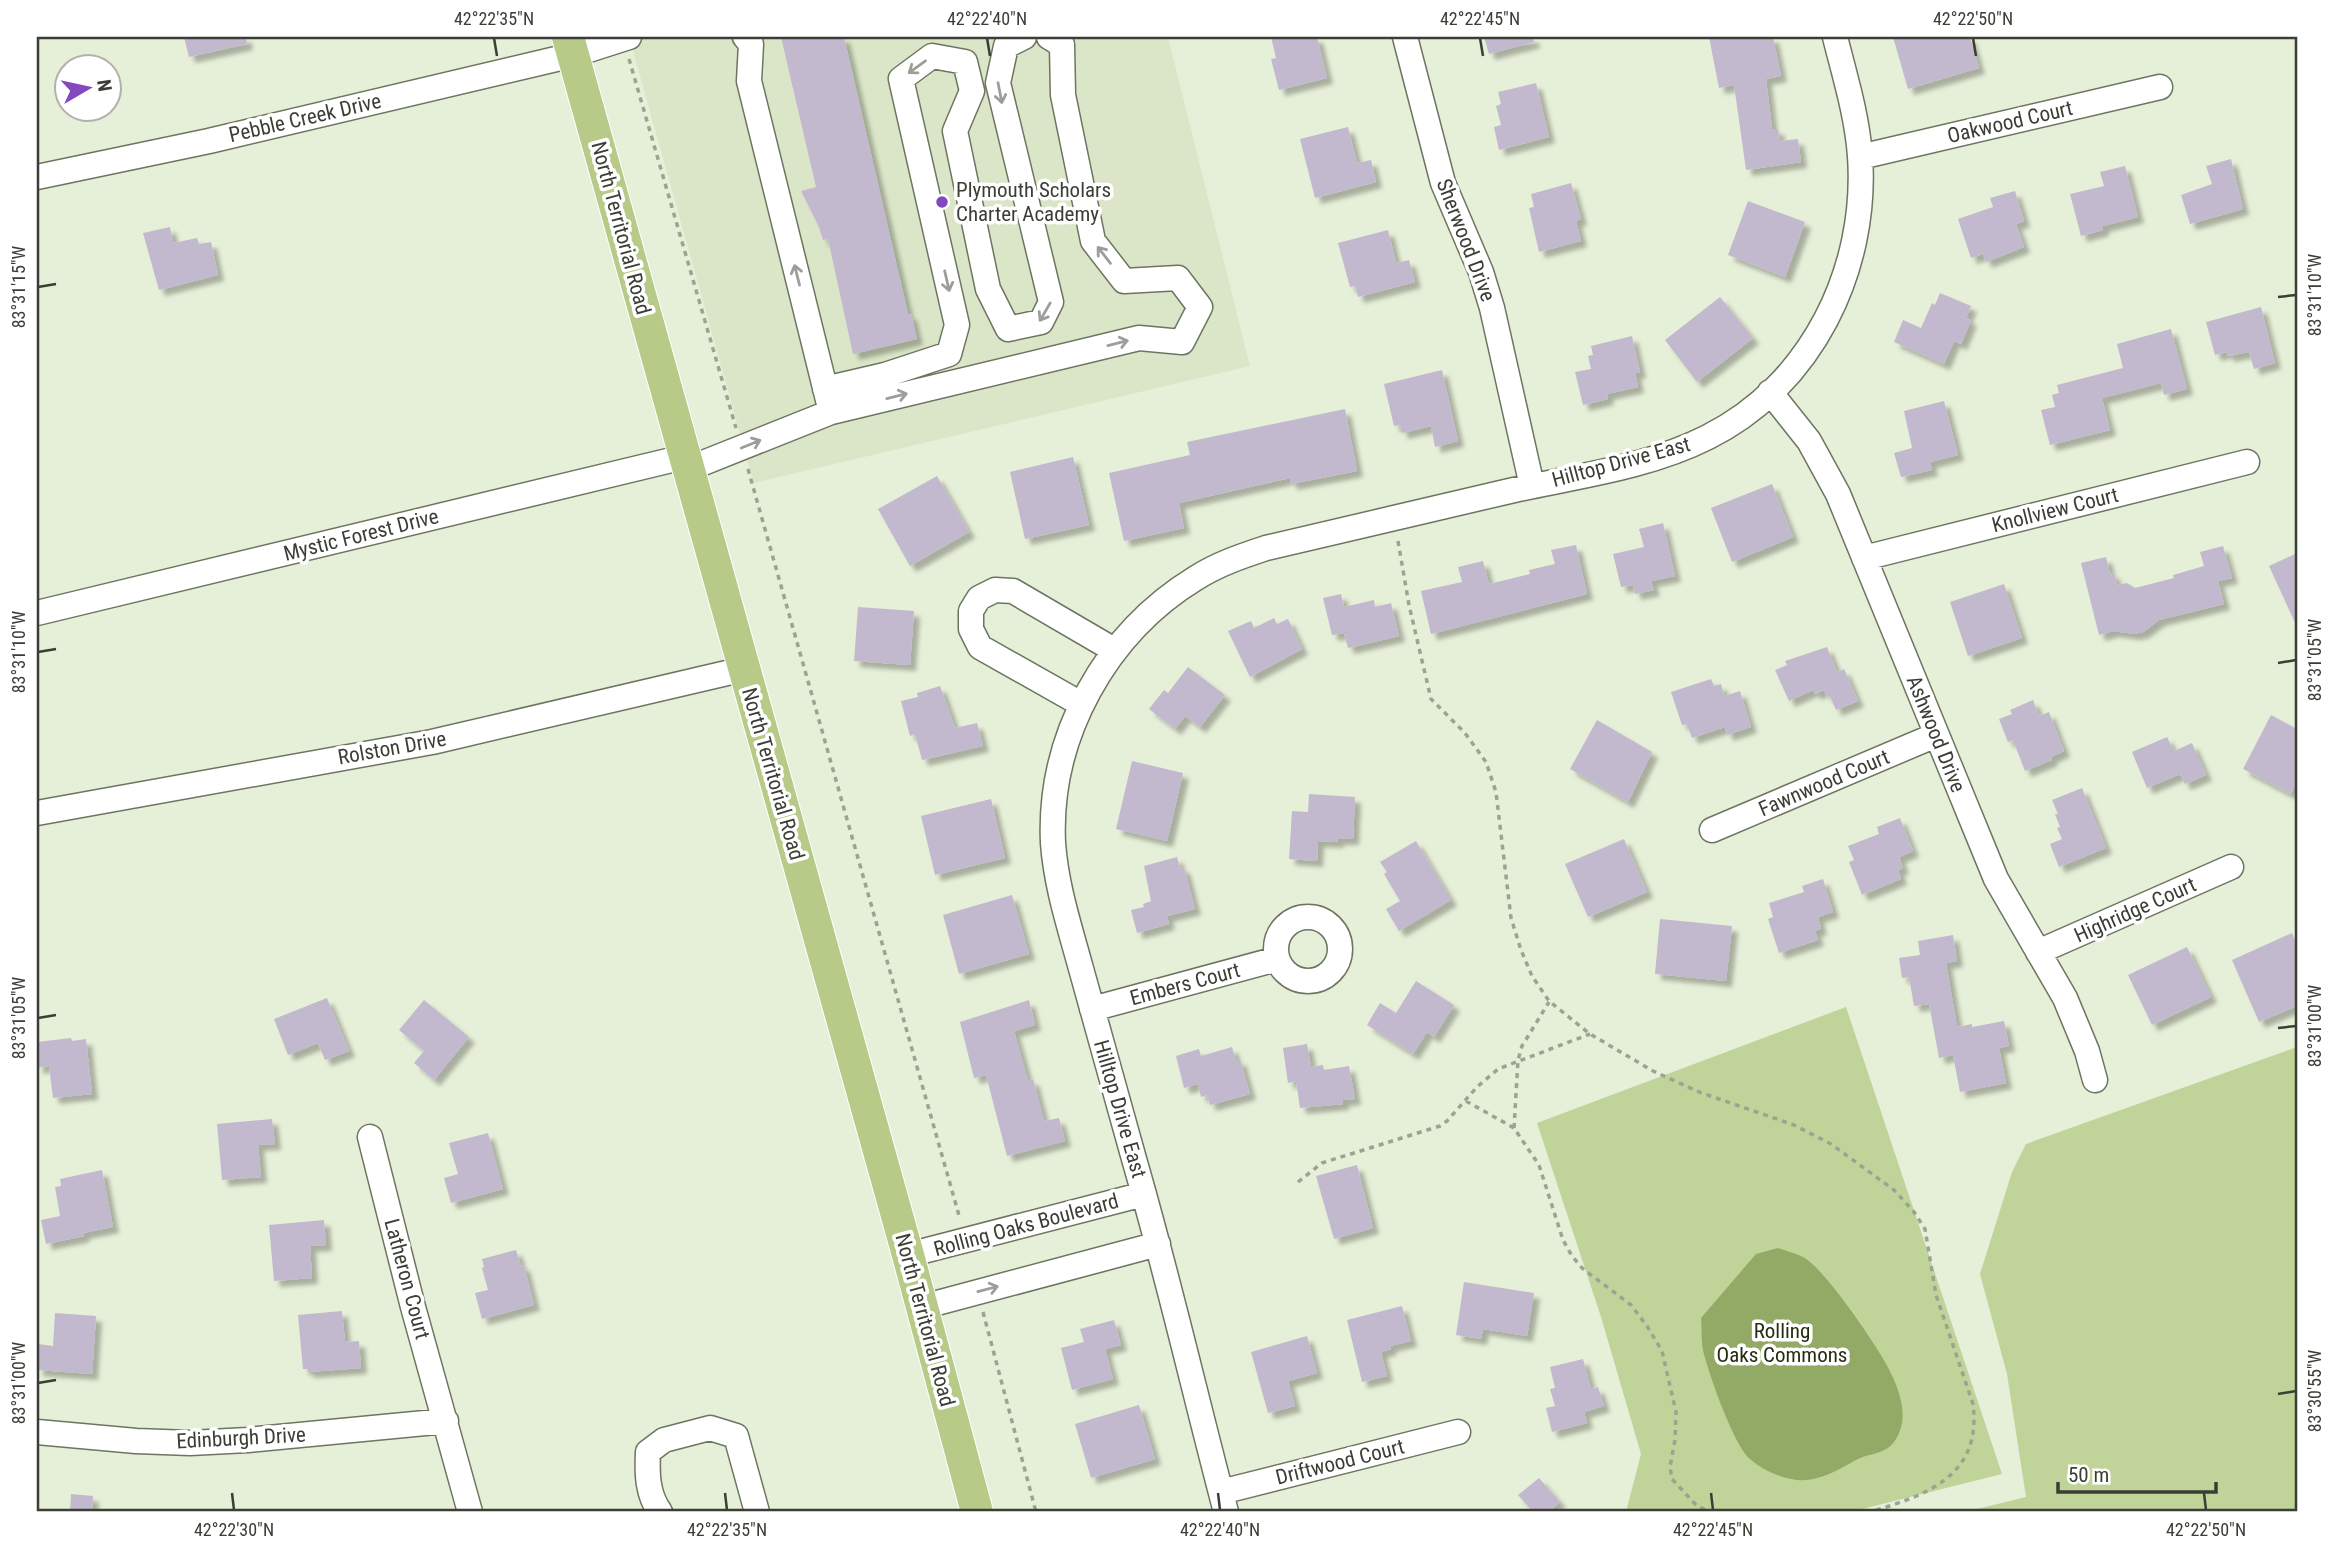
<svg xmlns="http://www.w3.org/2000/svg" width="2334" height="1549" font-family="'Roboto Condensed',sans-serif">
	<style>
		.built { fill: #dbe6c8 }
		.green { fill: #c0d49a }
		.water { fill: #93aa66 }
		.building { fill: #c2b9cf; filter: url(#shadow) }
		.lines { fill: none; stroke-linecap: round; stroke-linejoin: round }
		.minor-casing { stroke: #6d7560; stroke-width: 27 }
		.major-casing { stroke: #fff; stroke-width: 34 }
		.path { stroke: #9ca391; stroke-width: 3.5; stroke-dasharray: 5 5; stroke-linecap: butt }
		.minor { stroke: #fff; stroke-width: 24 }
		.major { stroke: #b7ca88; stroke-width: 32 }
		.oneway { stroke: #9c9e9a }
		.ticks { fill: none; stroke: #3a3e34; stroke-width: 2.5 }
		.poi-dot { fill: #8349bf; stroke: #fff; stroke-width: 2.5 }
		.labels { text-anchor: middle; stroke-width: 7; stroke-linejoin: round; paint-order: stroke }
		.street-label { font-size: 21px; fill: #3a3e34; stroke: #fff }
		.poi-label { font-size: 21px; fill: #3a3e34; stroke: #fff; text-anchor: start }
		.park-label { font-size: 21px; fill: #242d0f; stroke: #fff }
		.neatline { fill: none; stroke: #3a3e34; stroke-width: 2.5 }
		.ticks-label { font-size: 18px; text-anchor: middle; fill: #3a3e34 }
	</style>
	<defs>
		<filter id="shadow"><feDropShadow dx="6" dy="6" stdDeviation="2" flood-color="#0004"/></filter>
	</defs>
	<rect width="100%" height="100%" fill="#e6efd8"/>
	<path class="built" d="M629,37H1168L1250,366L754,483Z"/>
	<path class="green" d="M1846,1007L2002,1474L1850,1512H1626L1641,1454L1601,1317L1537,1123Z
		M2297,1047V1512H1965L2026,1497L2007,1374L1980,1274L2012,1172L2026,1144Z"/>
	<path class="water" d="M1778,1248C1786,1251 1795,1253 1803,1257C1820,1266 1850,1309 1862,1326C1881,1355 1920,1407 1894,1442C1884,1455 1869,1453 1856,1460C1838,1470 1819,1482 1797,1480C1781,1478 1760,1469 1749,1458C1733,1443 1708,1372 1703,1350C1701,1340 1702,1328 1701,1318L1756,1254Z"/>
	<path class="building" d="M184,37H246L247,44L189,57Z
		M781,37H844L908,314H911L917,339L853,354L828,239L823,240L819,227L801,191L816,187Z
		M1271,37H1317L1327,78L1279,90L1271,59L1276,58Z
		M1484,37H1533L1534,42L1489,54Z
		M1709,37H1773L1781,76L1766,79L1772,129H1778L1780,141L1798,139L1801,162L1746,170L1734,85L1719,88Z
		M1893,37H1970L1979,68L1908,89Z
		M1536,83L1549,137L1499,150L1494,127L1501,125L1496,106L1501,104L1498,92Z
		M1348,127L1357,163L1371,160L1376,182L1315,198L1300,139Z
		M2231,159L2243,209L2190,224L2181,195L2212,184L2206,166Z
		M2125,166L2138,217L2103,226V230L2081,236L2070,194L2104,186L2100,172Z
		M1571,183L1581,219L1576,221L1581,241L1539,252L1529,208L1534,207L1531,194Z
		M2015,191L2024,221L2016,224L2024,247L1986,262L1983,254L1971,258L1958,219L1993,207L1990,198Z
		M1748,201L1805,222L1785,277L1728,255Z
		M170,227L173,243L197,238L199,244L211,242L218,275L159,290L143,233Z
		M1388,230L1396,263L1409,260L1415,282L1358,297L1355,286L1350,287L1338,243Z
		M1940,293L1971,306L1966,318L1971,320L1961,344L1954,341L1944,364L1894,342L1903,320L1921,328L1932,303L1935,305Z
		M1720,297L1753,338L1697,382L1665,340Z
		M2261,307L2275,363L2254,369L2249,352L2228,356L2227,352L2215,355L2206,322Z
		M2171,329L2187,389L2164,395L2161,383L2102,398L2110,430L2050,445L2041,410L2055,407L2052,395L2059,393L2057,385L2123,368L2117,344Z
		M1632,336L1640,372L1635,373L1638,387L1607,394L1608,399L1583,405L1575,372L1591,369L1588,356L1593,355L1591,346Z
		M1442,370L1458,441L1435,447L1431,426L1402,433L1400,425L1394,426L1384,384Z
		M1944,401L1958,455L1930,462L1932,470L1901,477L1894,453L1912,448L1904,411Z
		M1345,409L1357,471L1291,484L1290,478L1179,503L1184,528L1124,541L1109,473L1190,455L1187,442Z
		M1073,457L1089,525L1025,539L1010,472Z
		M937,476L969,532L910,566L878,509Z
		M1772,484L1793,537L1732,562L1711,508Z
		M1663,523L1675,576L1651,581L1654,590L1635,594L1633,585L1621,587L1613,554L1644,547L1639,529Z
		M1576,545L1587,594L1431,634L1421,591L1462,582L1458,567L1483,561L1489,584L1530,574L1529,570L1555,564L1551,550Z
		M2223,546L2232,578L2218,581L2224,604L2159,620L2143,632L2134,634L2113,631L2099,635L2081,563L2106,557L2110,574L2114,573L2117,585L2127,583L2135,588L2174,578L2173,575L2204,566L2200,552Z
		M2297,553V627L2269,566Z
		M2004,584L2022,638L1968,656L1950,602Z
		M1341,594L1344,607L1374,600L1375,607L1391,603L1399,636L1348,648L1344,633L1332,635L1323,598Z
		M858,607L914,611L910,665L854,661Z
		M1274,618L1277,624L1288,619L1302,649L1250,677L1228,631L1251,621L1254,628Z
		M1827,647L1837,672L1844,669L1858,701L1836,710L1830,696L1827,697L1824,690L1815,694L1813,690L1789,701L1775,670L1787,665L1785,661Z
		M1188,667L1225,695L1200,727L1185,716L1175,729L1149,709L1164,690L1168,693Z
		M1711,679L1714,686L1721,684L1724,696L1740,691L1751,727L1727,735L1725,727L1692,738L1687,724L1682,725L1671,692Z
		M940,686L955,728L977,723L983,746L922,760L915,734L910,736L901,701L918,697L917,693Z
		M2033,700L2039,716L2049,712L2064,751L2051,757L2052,760L2025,771L2013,740L2008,742L1999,719L2012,714L2010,710Z
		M2271,715L2297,729V782L2291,794L2243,769Z
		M1597,720L1652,752L1628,802L1570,769Z
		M2167,737L2174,751L2192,743L2206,775L2185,784L2180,774L2147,788L2132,752Z
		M1132,761L1183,773L1167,841L1116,829Z
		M2082,788L2106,848L2059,867L2050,844L2062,839L2057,828L2060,827L2055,814H2058L2052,800Z
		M1309,794L1355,797L1353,839H1338L1337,842L1318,841L1317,861L1289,859L1292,811L1308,812Z
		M991,799L1005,858L935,875L921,816Z
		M1900,818L1913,851L1899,857L1903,868L1898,870L1901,879L1862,895L1849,862L1854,860L1848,846L1879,834L1877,827Z
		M1624,839L1647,892L1588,917L1565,864Z
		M1416,841L1451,900L1399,931L1386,909L1400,901L1384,874L1387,872L1380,862Z
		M1177,857L1180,868L1184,867L1195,909L1167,916L1169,924L1137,933L1131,910L1144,907L1143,904L1151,901L1144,866Z
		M1823,879L1833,912L1818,917L1821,929L1815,931L1818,940L1779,953L1768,919L1773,917L1769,903L1804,892L1802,886Z
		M1012,895L1029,954L959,974L943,915Z
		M1660,919L1732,926L1726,981L1655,974Z
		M2292,933L2297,946V1006L2259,1022L2232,960Z
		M1953,935L1957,961L1946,963L1957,1027L1972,1024V1027L2004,1021L2009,1046L1999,1048L2006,1083L1960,1092L1953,1055L1939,1058L1929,1004L1914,1006L1909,977L1902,978L1899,958L1920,955L1918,941Z
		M2187,947L2211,997L2152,1025L2128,975Z
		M1416,981L1454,1005L1434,1037L1427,1032L1413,1054L1367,1025L1380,1003L1396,1013Z
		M327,998L349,1051L325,1060L318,1043L288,1055L274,1019Z
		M424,1000L469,1037L434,1080L414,1063L424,1051L399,1030Z
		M1029,1000L1035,1025L1014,1031L1028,1081L1033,1079L1044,1121L1059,1118L1065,1141L1007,1156L986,1075L974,1078L960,1022Z
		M71,1038L72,1041L86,1039L92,1094L53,1098L49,1066L37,1068V1042Z
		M1307,1044L1311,1067L1323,1065L1324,1070L1349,1066L1355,1099L1343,1100V1104L1300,1108L1296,1081L1288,1083L1283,1048Z
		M1232,1047L1236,1061L1240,1059L1250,1094L1210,1105L1207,1095L1201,1097L1198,1084L1184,1088L1176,1056L1199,1049L1201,1056Z
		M272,1119L275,1144L258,1145L261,1177L222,1180L217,1124Z
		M488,1133L503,1189L451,1203L444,1178L458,1174L449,1143Z
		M1357,1165L1373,1228L1334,1239L1316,1176Z
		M102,1170L113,1227L83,1233L84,1236L46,1244L41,1220L60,1216L55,1187L61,1186L60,1179Z
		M324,1220L326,1245L310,1246L312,1278L274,1281L269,1225Z
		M516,1250L521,1266L524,1265L534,1305L482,1319L475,1293L488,1290L482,1268L484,1267L482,1259Z
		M1464,1282L1534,1293L1527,1336L1483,1329L1481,1339L1456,1335Z
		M1402,1306L1411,1341L1390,1346L1391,1349L1381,1352L1387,1376L1362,1382L1347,1320Z
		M342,1311L345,1342L359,1341L361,1368L308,1372V1369H303L298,1315Z
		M55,1313L96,1316L92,1374L37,1370L38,1344L53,1346Z
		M1114,1320L1121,1345L1105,1349L1113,1379L1072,1390L1061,1348L1084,1342L1080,1329Z
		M1307,1336L1317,1373L1288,1381L1295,1406L1268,1413L1251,1352Z
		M1583,1359L1591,1389L1598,1387L1604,1406L1584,1412L1587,1423L1552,1432L1546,1408L1555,1406L1550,1389L1555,1388L1550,1367Z
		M1139,1405L1155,1459L1091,1478L1075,1424Z
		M1539,1478L1560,1502L1548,1512H1533L1518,1495Z
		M71,1494L93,1496L92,1512H70Z"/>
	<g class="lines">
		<g class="minor-casing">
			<path id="minor" d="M1405,37L1443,183L1481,272L1492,308L1532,486
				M1860,157L2160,87
				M37,177L209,141L573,55L629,37
				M825,389L885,375L949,354L957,325L901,79L932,56L965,62L972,91L955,131L988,289L1008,329L1041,322L1051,302L998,83L1006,46L1024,37
				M1770,392L1809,441L1838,494L1996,879L2065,998L2087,1051L2095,1080
				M831,412L1139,338L1182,342L1200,307L1178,278L1124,281L1093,241L1063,95L1062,45L1049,37
				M688,469L831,412L749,81L751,44L745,37
				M1864,558L2247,462
				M37,613L684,457
				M1081,704L980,647L971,629V611L979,598L995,590L1013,591L1114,650
				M37,813L432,742L744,669
				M1712,830L1936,735
				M1276 949a32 32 0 1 1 64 0a32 32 0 1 1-64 0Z
				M2038,952L2231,867
				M1092,1009L1277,959
				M370,1137L413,1307L470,1512
				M908,1255L1144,1194
				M922,1307L1158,1244
				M37,1432L136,1441L190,1443L248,1440L446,1421
				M1221,1492L1458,1432
				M660,1512C647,1494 647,1473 648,1452L664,1440L710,1428L736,1436L757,1512
				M1226,1512C1195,1395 1168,1276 1134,1159C1116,1094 1098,1030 1080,965C1069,925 1056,885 1053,843C1048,736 1106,633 1196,578C1218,564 1242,556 1266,548C1349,529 1431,509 1514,490C1578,476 1649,467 1708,437C1812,385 1868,269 1860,156C1857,115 1845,77 1835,37"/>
		</g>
		<g class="major-casing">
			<path id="major" d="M568,37L908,1255L977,1512"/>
		</g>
		<path class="path" d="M629,59L736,428
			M748,469L960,1219
			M1398,541L1409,605L1431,699L1465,733L1486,762L1496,792L1511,918L1521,950L1532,976L1549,1001L1590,1034L1653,1071L1699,1092L1794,1125L1831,1144L1894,1190L1914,1212L1925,1229L1936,1295L1973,1404C1982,1476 1927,1495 1870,1512
			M1466,1101L1514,1128L1539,1165L1563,1240L1572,1256L1582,1268L1631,1305L1647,1326L1662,1351L1676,1412L1675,1440L1670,1467L1672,1479L1697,1506L1711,1512
			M1514,1128L1518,1060L1522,1046L1549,1002
			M1298,1182L1322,1163L1440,1126L1447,1121L1477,1087L1498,1069L1590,1034
			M983,1312L1036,1512
			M1744,1512H1758"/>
		<use href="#minor" class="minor"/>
		<use href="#major" class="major"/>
	</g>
	<defs><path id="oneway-shaft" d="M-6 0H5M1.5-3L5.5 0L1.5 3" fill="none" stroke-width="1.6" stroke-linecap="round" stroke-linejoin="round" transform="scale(1.75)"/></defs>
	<g class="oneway">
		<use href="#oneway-shaft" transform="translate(917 67) rotate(144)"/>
		<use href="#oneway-shaft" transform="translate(1000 93) rotate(79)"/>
		<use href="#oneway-shaft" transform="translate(1104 255) rotate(-128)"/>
		<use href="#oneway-shaft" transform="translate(797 275) rotate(-104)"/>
		<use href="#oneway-shaft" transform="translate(947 281) rotate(77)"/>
		<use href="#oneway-shaft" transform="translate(1045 312) rotate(120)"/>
		<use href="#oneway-shaft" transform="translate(1118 343) rotate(-14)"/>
		<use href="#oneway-shaft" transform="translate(897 396) rotate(-14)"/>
		<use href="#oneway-shaft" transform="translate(751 444) rotate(-22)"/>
		<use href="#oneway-shaft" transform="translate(988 1289) rotate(-15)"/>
	</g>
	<path class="ticks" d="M494,38L497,56M987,38L990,56M1480,38L1483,56M1973,38L1976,56M38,287L56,284M2278,297L2296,295M38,652L56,649M2278,663L2296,660M38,1018L56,1015M2278,1028L2296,1026M38,1383L56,1380M2278,1394L2296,1391M232,1493L234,1510M725,1493L727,1510M1218,1493L1220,1510M1711,1493L1713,1510M2204,1493L2206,1510"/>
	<circle class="poi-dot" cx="942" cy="202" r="7"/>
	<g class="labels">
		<g class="street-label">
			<text transform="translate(305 118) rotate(-13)" y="7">Pebble Creek Drive</text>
			<text transform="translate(2010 122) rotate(-13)" y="7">Oakwood Court</text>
			<text transform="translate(621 228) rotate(75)" y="7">North Territorial Road</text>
			<text transform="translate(1466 240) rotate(69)" y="7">Sherwood Drive</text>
			<text transform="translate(1621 462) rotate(-15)" y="7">Hilltop Drive East</text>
			<text transform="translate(2055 510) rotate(-14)" y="7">Knollview Court</text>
			<text transform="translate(361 535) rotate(-14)" y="7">Mystic Forest Drive</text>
			<text transform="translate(1936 734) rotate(68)" y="7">Ashwood Drive</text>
			<text transform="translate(392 748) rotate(-10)" y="7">Rolston Drive</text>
			<text transform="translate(773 774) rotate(74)" y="7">North Territorial Road</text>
			<text transform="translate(1824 783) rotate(-23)" y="7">Fawnwood Court</text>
			<text transform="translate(2135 910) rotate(-24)" y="7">Highridge Court</text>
			<text transform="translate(1185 984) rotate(-15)" y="7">Embers Court</text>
			<text transform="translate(1120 1109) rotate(74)" y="7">Hilltop Drive East</text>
			<text transform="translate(1026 1225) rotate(-15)" y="7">Rolling Oaks Boulevard</text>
			<text transform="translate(407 1279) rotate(75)" y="7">Latheron Court</text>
			<text transform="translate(925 1320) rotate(75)" y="7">North Territorial Road</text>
			<text transform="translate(241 1438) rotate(-3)" y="7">Edinburgh Drive</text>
			<text transform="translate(1340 1462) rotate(-14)" y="7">Driftwood Court</text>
		</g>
		<g class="poi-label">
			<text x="956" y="197">Plymouth Scholars<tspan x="956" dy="24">Charter Academy</tspan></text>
		</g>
		<g class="park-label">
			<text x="1782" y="1338">Rolling<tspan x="1782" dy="24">Oaks Commons</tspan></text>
		</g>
	</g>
	<rect width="2334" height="1549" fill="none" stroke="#ffffff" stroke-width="77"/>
	<g transform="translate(88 88) rotate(81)"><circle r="33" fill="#ffffff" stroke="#b0b2ae" stroke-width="2"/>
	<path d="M0-5L12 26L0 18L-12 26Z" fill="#8349bf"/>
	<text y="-10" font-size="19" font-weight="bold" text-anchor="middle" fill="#3a3e34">N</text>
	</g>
	<path d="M2058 1482v10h158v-10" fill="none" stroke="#3a3e34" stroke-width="3.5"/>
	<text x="2068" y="1482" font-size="21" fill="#3a3e34" stroke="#ffffff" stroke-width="5" paint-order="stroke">50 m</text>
	<rect x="38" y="38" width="2258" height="1472" class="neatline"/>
	<g class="ticks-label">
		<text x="494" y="25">42°22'35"N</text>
		<text x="987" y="25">42°22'40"N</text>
		<text x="1480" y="25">42°22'45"N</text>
		<text x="1973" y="25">42°22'50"N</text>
		<text transform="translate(19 287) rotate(-90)" y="6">83°31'15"W</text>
		<text transform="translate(2315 295) rotate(-90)" y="6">83°31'10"W</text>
		<text transform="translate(19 652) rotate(-90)" y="6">83°31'10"W</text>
		<text transform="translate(2315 660) rotate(-90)" y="6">83°31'05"W</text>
		<text transform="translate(19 1018) rotate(-90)" y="6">83°31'05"W</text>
		<text transform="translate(2315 1026) rotate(-90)" y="6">83°31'00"W</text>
		<text transform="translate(19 1383) rotate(-90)" y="6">83°31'00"W</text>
		<text transform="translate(2315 1391) rotate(-90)" y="6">83°30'55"W</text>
		<text x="234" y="1536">42°22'30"N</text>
		<text x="727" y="1536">42°22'35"N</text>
		<text x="1220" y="1536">42°22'40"N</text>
		<text x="1713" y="1536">42°22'45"N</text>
		<text x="2206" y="1536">42°22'50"N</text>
	</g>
</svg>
